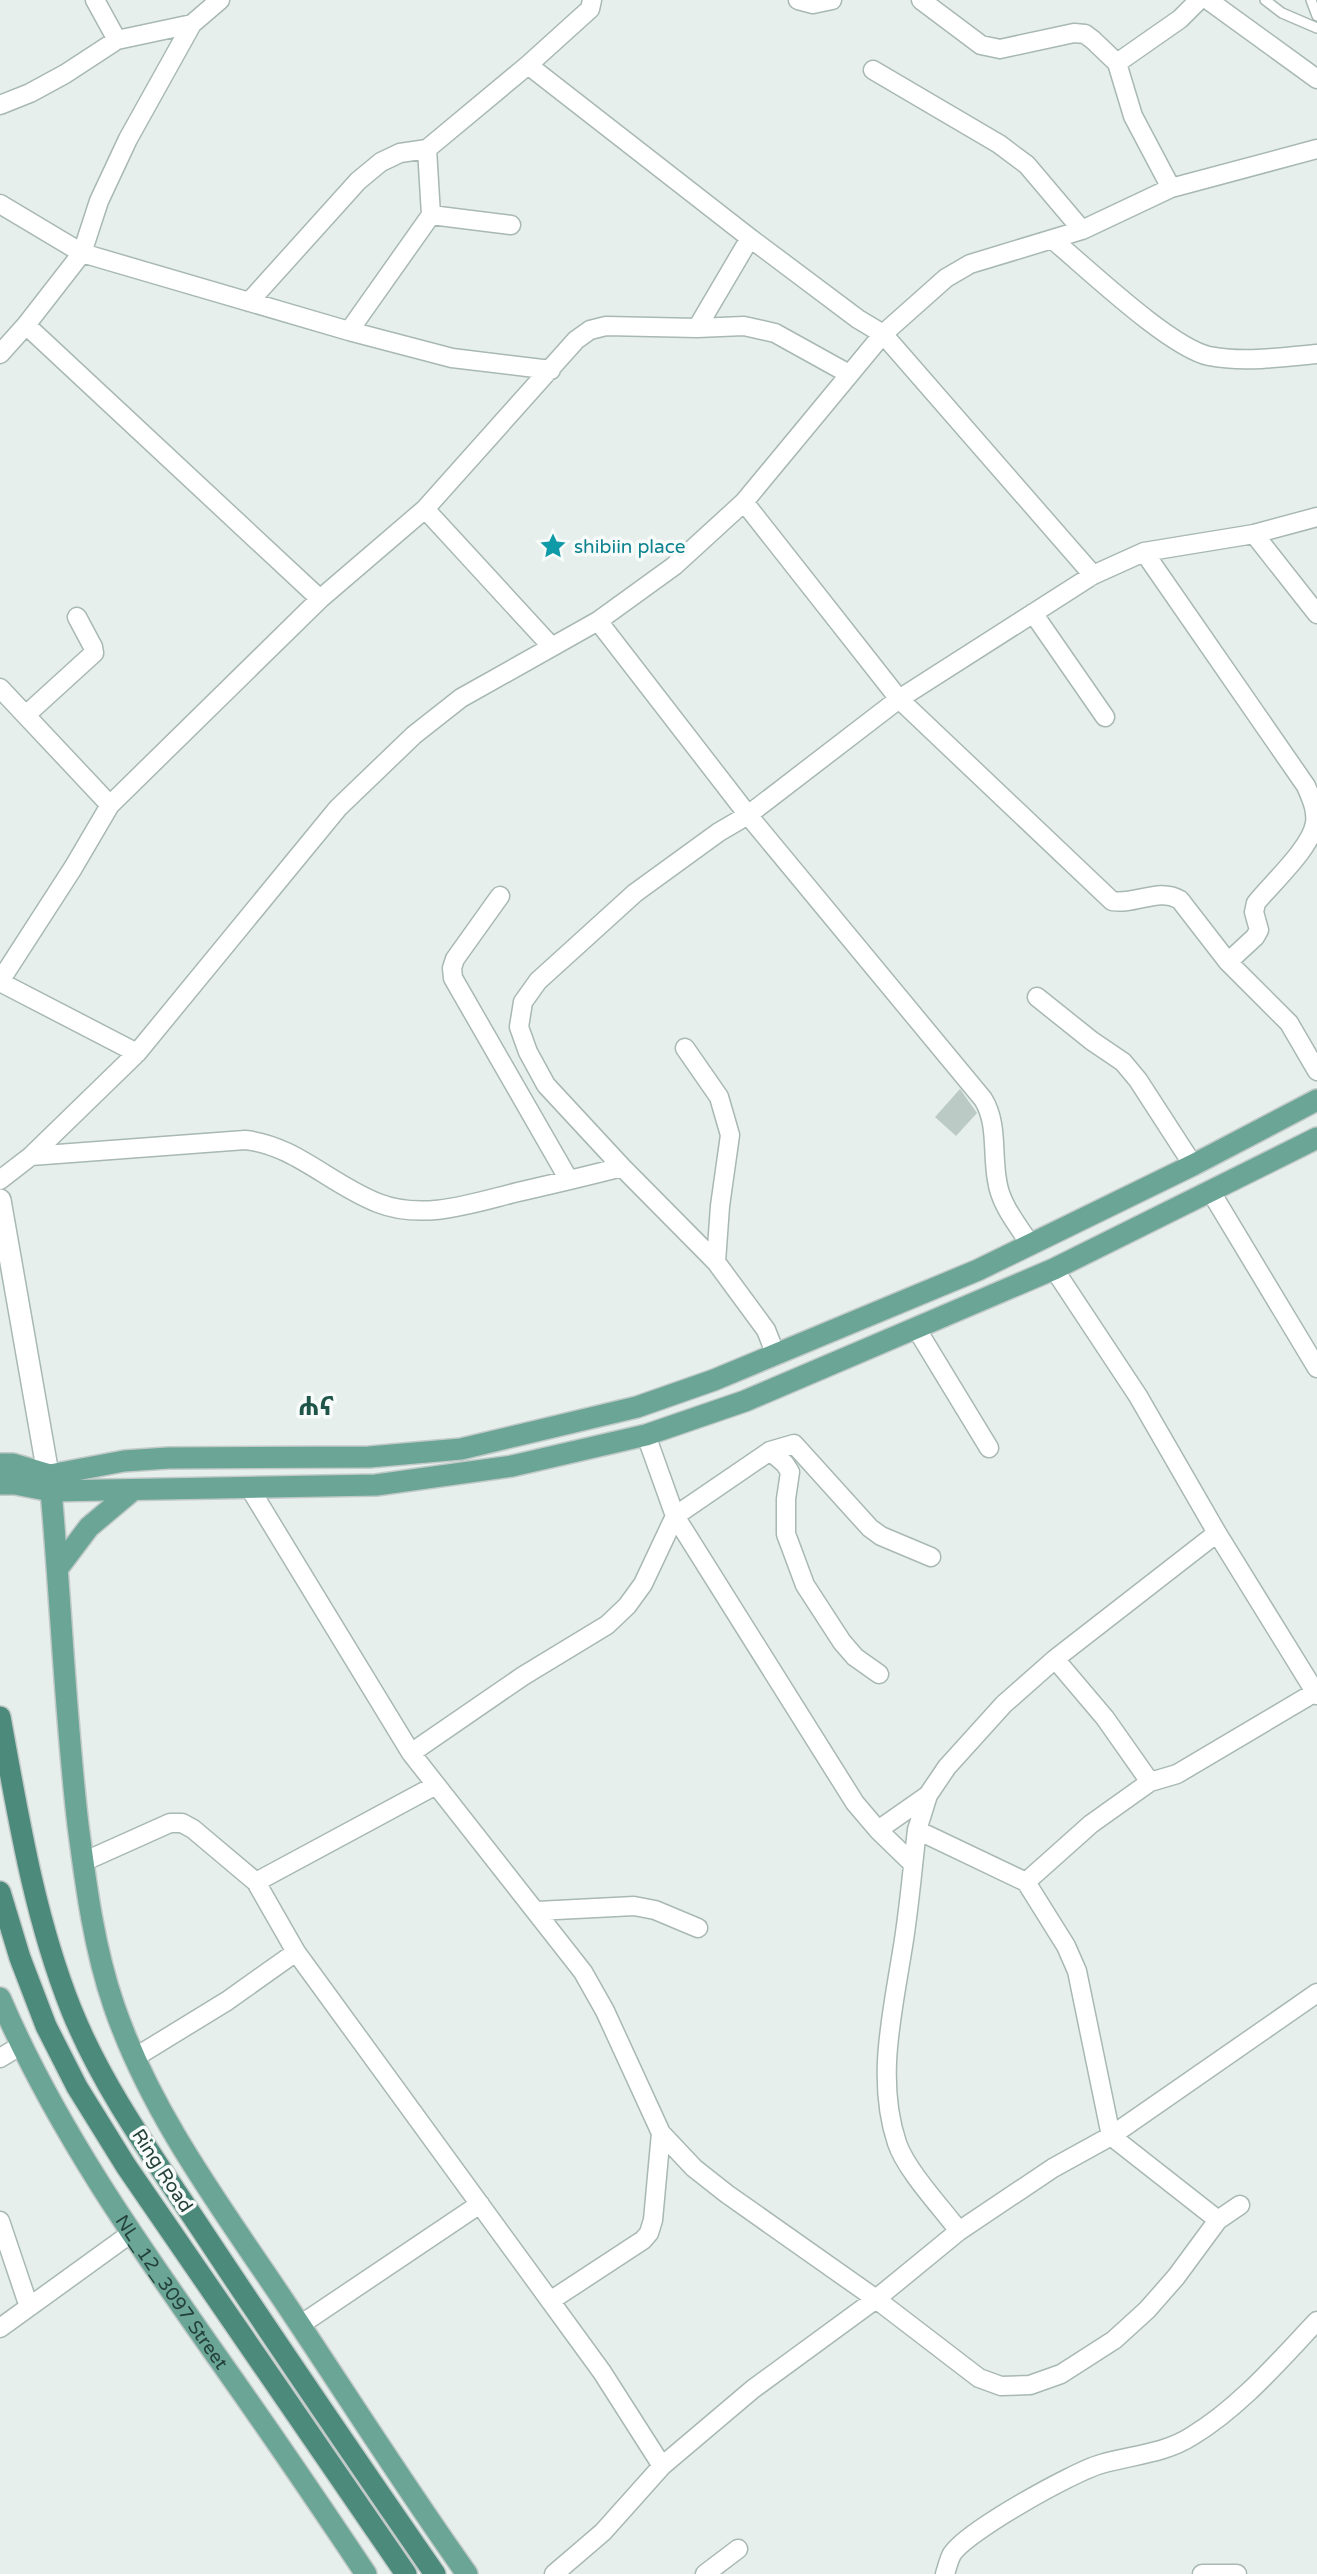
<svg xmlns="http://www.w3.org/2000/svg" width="1317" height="2574" font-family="'Varela Round','Noto Sans Ethiopic',sans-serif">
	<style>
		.building { fill: #bbcac4 }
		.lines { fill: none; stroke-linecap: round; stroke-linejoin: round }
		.service-casing { stroke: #a8b8b2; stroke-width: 12 }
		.minor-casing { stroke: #a8b8b2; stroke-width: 21 }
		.tertiary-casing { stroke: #a8b8b2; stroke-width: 24 }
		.primary-casing { stroke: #c2cac8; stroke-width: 24 }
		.trunk-casing { stroke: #c2cac8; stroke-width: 24 }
		.service { stroke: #fff; stroke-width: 9 }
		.minor { stroke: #fff; stroke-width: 18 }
		.tertiary { stroke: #fff; stroke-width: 21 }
		.primary { stroke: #6aa596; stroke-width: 21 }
		.trunk { stroke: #4c8a7c; stroke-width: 21 }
		.labels { text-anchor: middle; stroke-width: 7; stroke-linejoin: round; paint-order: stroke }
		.culture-label { font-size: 19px; fill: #0d838f; stroke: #f7fbf9; text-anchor: start }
		.street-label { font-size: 19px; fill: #24423a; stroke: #f7fbf9 }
		.district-label { font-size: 26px; font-weight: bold; fill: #1f5548; stroke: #f7fbf9 }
	</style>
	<rect width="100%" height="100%" fill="#e6efeb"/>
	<path class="building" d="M960,1089L977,1113L956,1136L935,1117Z"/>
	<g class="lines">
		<g class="service-casing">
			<path id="service" d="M1265,0L1282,13L1317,28
				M1311,0L1317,16"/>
		</g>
		<g class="minor-casing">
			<path id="minor" d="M95,0L117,40
				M592,0L590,9L528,65L750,238L858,319L883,334L1093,575
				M798,0L813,4L832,0
				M921,0L981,45L1000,49L1074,33L1085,34L1093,40L1117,63
				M1208,0L1317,79
				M873,70L999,144L1027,165L1082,230
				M0,105L30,93L65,74L117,40L192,24
				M1171,188L1133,116L1117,63L1180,19L1199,0
				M0,204L82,253L349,331L452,358L551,370
				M431,215L511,225
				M1053,240C1087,268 1169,347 1209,356C1244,363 1282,357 1317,354
				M249,302L358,181L381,162L400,153L427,149L528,65
				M26,325L320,599
				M697,328L750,238
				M349,331L431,215L427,149
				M0,354L26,325L82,253L99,201L128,139L192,24L220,0
				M744,502L899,699L1112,901C1136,905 1159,887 1180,900L1228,962L1289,1023L1317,1071
				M425,509L552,647
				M1254,534L1317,614
				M1144,552L1306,786C1311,798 1317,810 1315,823C1311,848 1272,883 1256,903L1254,912L1259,930L1255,937L1228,962
				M1033,613L1105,717
				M598,621L748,815L983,1099C998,1123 992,1153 997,1180C1000,1204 1017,1224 1030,1244
				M0,688L110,805
				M27,714L94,653L93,647L77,617
				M500,896L455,959L452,968L453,978L569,1180
				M0,981L73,868L110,805L320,599L425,509L576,340L590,330L606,326L697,328L744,326L775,333L849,374
				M0,982L137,1053
				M1037,997L1092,1041L1123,1062L1138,1080L1193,1165
				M685,1048L719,1097L730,1135L720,1206L716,1262
				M31,1156L245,1140C295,1145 331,1185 378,1203C424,1221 473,1203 518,1192C553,1184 587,1176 622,1167
				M0,1180L31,1156L137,1053L338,808L414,735L461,698L598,621L674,566L744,502L883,334L946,278L970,264L1082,230L1171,188L1317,149
				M1211,1192L1317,1368
				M1054,1269L1138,1396L1217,1533L1317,1695
				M916,1328L989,1448
				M776,1355L766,1330L716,1262L622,1167L546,1085L528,1052L519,1027L523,1002L538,981L635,893L719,832L748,815L899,699L1093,575L1144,552L1254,534L1317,517
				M770,1451L785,1464L790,1472L786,1499V1534L805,1585L842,1642L855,1657L879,1674
				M249,1487L411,1753L583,1972L605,2011L661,2133L694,2168L727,2194L876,2299L979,2378L1001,2386L1030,2385L1061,2374L1114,2340L1147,2310L1176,2277L1218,2220L1240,2205
				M1217,1533L1055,1659L1004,1704L947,1767L928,1795L917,1830L1026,1882L1066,1946L1077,1971L1111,2136L1218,2220
				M1055,1659L1105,1718L1150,1782
				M411,1753L523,1676L607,1625L627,1606L643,1584L675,1516L646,1435
				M878,1830L928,1795
				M917,1830C912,1871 909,1912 902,1952C892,2015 876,2081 897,2143C906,2170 941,2207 959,2231
				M83,1862L170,1823H182L193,1829L256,1882L296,1952L602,2372L662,2466
				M913,1864L878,1830L855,1803L675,1516L770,1451L794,1444L870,1528L881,1536L931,1557
				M256,1882L436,1785
				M1026,1882L1091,1824L1150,1782L1177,1774L1317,1691
				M537,1911L634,1906L655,1910L698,1928
				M0,2058L20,2046
				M134,2058L227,2001L296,1952
				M0,2221L29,2307
				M550,2301L643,2240L649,2233L653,2220L661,2133
				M300,2325L480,2204
				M0,2328L130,2234
				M554,2574L603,2532L662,2466L753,2389L876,2299L959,2231L1053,2168L1111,2136L1317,1993
				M705,2574L738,2549
				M945,2574C947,2568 949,2559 952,2554C967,2531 1073,2472 1101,2464C1132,2455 1164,2454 1192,2436C1240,2407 1279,2361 1317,2321
				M1202,2574H1237"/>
		</g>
		<g class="tertiary-casing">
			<path id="tertiary" d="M0,1200L51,1491"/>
		</g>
		<g class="primary-casing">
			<g id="primary">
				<path d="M0,1464H13L50,1475L124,1461L168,1458L369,1457L461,1449L637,1407L714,1380L978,1270L1193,1165L1317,1100"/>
				<path d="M0,1484H15L51,1491L376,1485L512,1466L646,1435L745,1401L1054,1269L1317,1138"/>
				<path d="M51,1491C61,1602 65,1714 78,1825C86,1886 94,1948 114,2006C151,2114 221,2207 284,2301C345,2392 403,2484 467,2574"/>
				<path d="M58,1568L89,1527L133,1490"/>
				<path id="s1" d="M0,1998C57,2131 142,2250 225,2368C273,2436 320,2505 366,2574"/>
			</g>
		</g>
		<g class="trunk-casing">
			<path id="trunk" d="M0,1717C18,1815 34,1916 71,2009C103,2089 156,2161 203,2232C279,2347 357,2461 435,2574
				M0,1892L20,1958L46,2026L77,2087L126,2166L406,2574"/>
		</g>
		<use href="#service" class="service"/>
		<use href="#minor" class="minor"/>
		<use href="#tertiary" class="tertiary"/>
		<use href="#primary" class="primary"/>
		<use href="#trunk" class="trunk"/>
	</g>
	<defs>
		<g id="sight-bare" transform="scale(2.1)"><path d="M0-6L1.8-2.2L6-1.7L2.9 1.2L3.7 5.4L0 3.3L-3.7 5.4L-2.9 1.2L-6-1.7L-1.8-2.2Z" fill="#0f9aa8" stroke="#f7fbf9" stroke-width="2.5" paint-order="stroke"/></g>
	</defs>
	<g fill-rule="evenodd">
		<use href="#sight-bare" x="553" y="546"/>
	</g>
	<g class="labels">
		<g class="culture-label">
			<text x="574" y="553">shibiin place</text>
		</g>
		<g class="street-label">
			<text transform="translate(163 2170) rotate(57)" y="7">Ring Road</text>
			<text dy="7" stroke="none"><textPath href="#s1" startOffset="341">NL_12_3097 Street</textPath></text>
		</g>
		<g class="district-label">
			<text x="316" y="1415">ሐና</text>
		</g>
	</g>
</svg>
